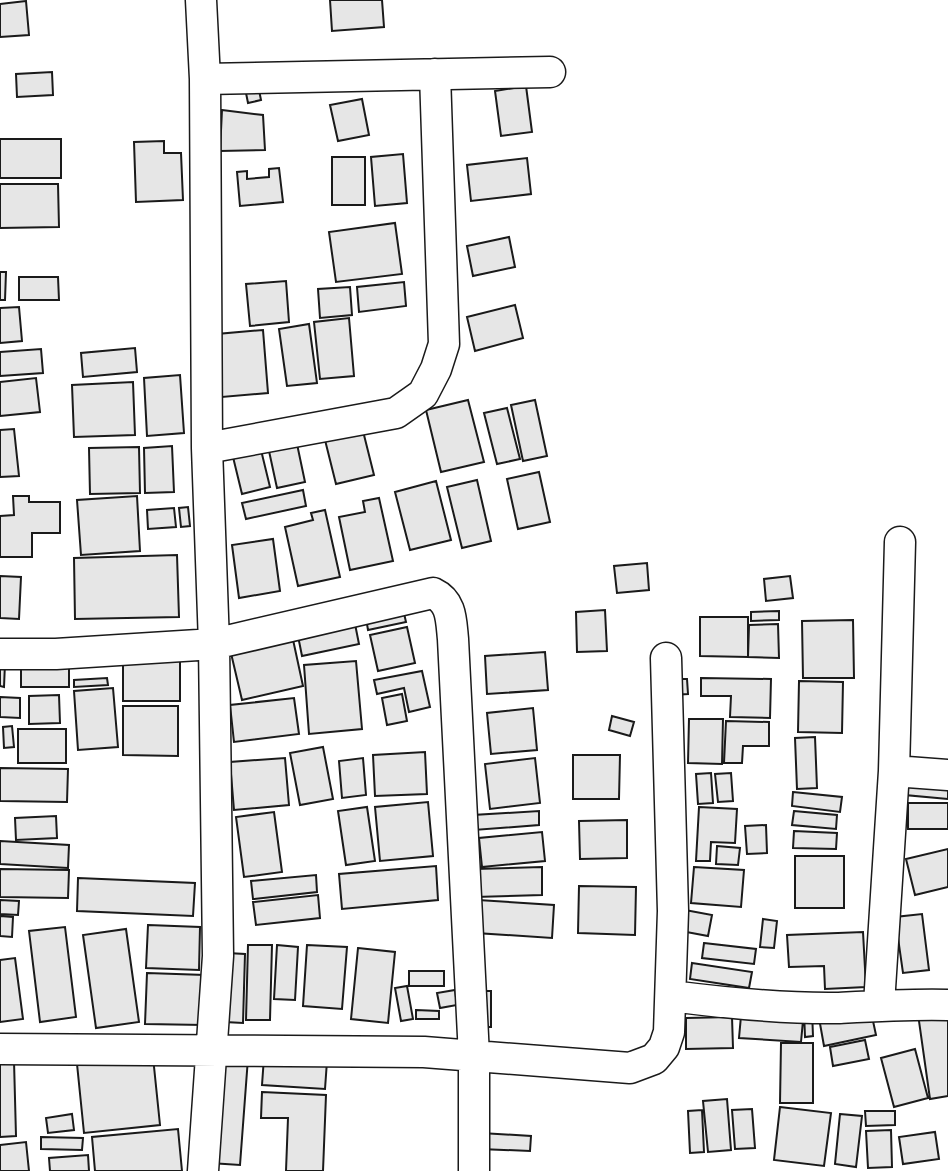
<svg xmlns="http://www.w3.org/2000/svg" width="948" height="1171" font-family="'Golos Text',sans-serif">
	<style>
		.building { fill: #e6e6e6; stroke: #1a1a1a; stroke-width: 2 }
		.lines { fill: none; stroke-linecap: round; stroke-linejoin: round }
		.minor-casing { stroke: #1a1a1a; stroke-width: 33 }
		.minor { stroke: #fff; stroke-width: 30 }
	</style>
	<rect width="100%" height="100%" fill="#fff"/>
	<path class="building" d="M330,0H382L384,27L332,31Z
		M26,1L29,35L0,37V4Z
		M52,72L53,95L17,97L16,74Z
		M526,86L532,132L501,136L495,91Z
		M259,90L261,100L248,103L246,93Z
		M362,99L369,135L338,141L330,105Z
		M222,110L263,115L265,150L220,151Z
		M0,139H61V178H0Z
		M164,141V153H181L183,200L136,202L134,142Z
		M403,154L407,203L375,206L371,157Z
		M332,157H365V205H332Z
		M527,158L531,194L471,201L467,165Z
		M279,168L283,202L240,206L237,172L247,171V179L269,177V169Z
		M0,184H58L59,227L0,228Z
		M395,223L402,274L336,282L329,232Z
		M509,237L515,267L473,276L467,246Z
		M0,272H6L5,300H0Z
		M19,277H58L59,300H19Z
		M286,281L289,322L250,326L246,284Z
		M404,282L406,306L359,312L357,287Z
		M350,287L352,315L320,318L318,289Z
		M515,305L523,338L475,351L467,317Z
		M19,307L22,341L0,343V308Z
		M349,318L354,376L320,379L314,322Z
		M309,324L317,383L287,386L279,329Z
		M263,330L268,393L222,397L217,334Z
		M135,348L137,372L83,377L81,353Z
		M41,349L43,373L0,376V352Z
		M180,375L184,433L147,436L144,378Z
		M36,378L40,412L0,416V382Z
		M133,382L135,435L74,437L72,385Z
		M468,400L484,462L441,472L426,410Z
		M535,400L547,456L523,461L511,405Z
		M507,408L520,459L497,464L484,413Z
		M14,429L19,476L0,477V430Z
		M363,431L374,475L336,484L325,440Z
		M297,444L305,482L277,488L269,451Z
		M172,446L174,492L145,493L144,448Z
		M139,447L140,493L90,494L89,448Z
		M261,450L270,487L242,494L233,457Z
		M539,472L550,522L518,529L507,479Z
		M477,480L491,541L462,548L447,487Z
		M436,481L451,540L410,550L395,492Z
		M303,490L306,506L246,519L242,503Z
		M13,496H29V502H60V533H32V557H0V516L14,515Z
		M137,496L140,551L81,555L77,500Z
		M379,498L393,561L350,570L339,517L365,512L363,501Z
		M188,507L190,526L181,527L179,508Z
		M174,508L176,527L148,529L147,510Z
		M325,510L340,577L298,586L285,527L313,520L311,513Z
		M273,539L280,591L239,598L232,545Z
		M177,555L179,617L75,619L74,558Z
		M647,563L649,590L617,593L614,566Z
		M0,576L21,577L19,619L0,618Z
		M790,576L793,598L766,601L764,579Z
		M403,609L406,622L368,630L366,618Z
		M605,610L607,651L577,652L576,612Z
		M779,611V620L751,621V612Z
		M700,617H748V657L700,656Z
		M354,619L359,644L302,656L297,631Z
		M853,620L854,678H803L802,621Z
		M778,624L779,658L748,657L749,625Z
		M407,627L415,663L378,671L370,635Z
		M292,635L303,686L242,700L230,649Z
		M545,652L548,690L487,694L485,656Z
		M69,661V687H21V662Z
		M123,661H180V701H123Z
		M356,661L362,729L309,734L304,665Z
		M0,663H5L4,687L0,686Z
		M422,671L430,707L409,712L404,688L377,694L374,680Z
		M107,678L108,685L74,687V680Z
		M701,678L771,679L770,718L730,717L731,696H701Z
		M671,679H687L688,694L672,695Z
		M799,681L843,682L842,733L798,732Z
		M113,688L118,747L78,750L74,691Z
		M402,694L407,721L387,725L382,698Z
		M59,695L60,723L29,724V696Z
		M0,697L20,698V718L0,717Z
		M294,698L299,734L234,742L230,705Z
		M123,706H178V756L123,755Z
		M533,708L537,750L491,754L487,713Z
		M612,716L634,722L630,736L609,730Z
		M689,719H723L722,764L688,763Z
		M726,721L769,722V746H743L742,763H724Z
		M12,726L14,747L4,748L3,727Z
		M18,729H66V763H18Z
		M815,737L817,788L797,789L795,738Z
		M323,747L333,799L300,805L290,753Z
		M425,752L427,794L375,796L373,755Z
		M573,755H620L619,799H573Z
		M285,758L289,805L234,810L230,762Z
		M363,758L366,795L342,798L339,761Z
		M535,758L540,803L490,809L485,764Z
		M0,768L68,769L67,802L0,801Z
		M711,773L713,803L698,804L696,774Z
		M731,773L733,801L718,802L715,774Z
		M909,780L948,782V799L905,795Z
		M793,792L842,797L840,812L792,806Z
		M428,802L433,856L380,861L375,807Z
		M908,803H948V829H908Z
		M367,807L375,861L346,865L338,811Z
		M699,807L737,809L735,843L711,842L710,861H696Z
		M539,811V825L474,830L473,815Z
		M794,811L837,815L836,829L792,825Z
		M274,812L282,872L244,877L236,817Z
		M56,816L57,838L16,840L15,818Z
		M627,820V858L580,859L579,821Z
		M766,825L767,853L747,854L745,826Z
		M794,831L837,833L836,849L793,848Z
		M542,832L545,861L482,867L479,838Z
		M0,841L69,845L68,868L0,864Z
		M717,846L740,848L738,865L716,864Z
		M948,849V887L915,895L906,859Z
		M795,856H844V908H795Z
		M436,866L438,900L342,909L339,874Z
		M542,867V895L475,897V869Z
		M694,867L744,870L741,907L691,903Z
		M0,869L69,870L68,898L0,897Z
		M316,875L317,892L253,899L251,881Z
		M78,878L195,883L193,916L77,911Z
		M579,886L636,887L635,935L578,933Z
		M318,895L320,918L256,925L253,902Z
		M0,900L19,901L18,915L0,914Z
		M478,900L554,905L552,938L476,933Z
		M685,910L712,915L708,936L681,931Z
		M922,914L929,970L903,973L895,917Z
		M0,916L13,917L12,937L0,936Z
		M763,919L777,921L774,948L760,947Z
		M148,925L200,927L199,970L146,968Z
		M65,927L76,1017L40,1022L29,931Z
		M126,929L139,1022L96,1028L83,935Z
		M863,932L866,987L825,989L824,966L789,967L787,935Z
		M704,943L756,949L754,964L702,958Z
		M248,945H272L270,1020H246Z
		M277,945L298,947L295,1000L274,999Z
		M307,945L347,947L342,1009L303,1006Z
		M358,948L395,952L388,1023L351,1019Z
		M227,953L245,954L243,1023L225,1022Z
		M15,958L23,1019L0,1022V960Z
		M692,963L752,972L749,988L690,979Z
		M409,971H444V986H409Z
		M147,973L205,975L204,1025L145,1024Z
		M407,986L413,1019L401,1021L395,988Z
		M455,990L457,1005L440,1008L437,993Z
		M477,991H491V1027H477Z
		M742,1005L804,1010L801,1042L739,1038Z
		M870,1007L876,1035L824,1046L819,1018Z
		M948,1009V1096L930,1099L918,1014Z
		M416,1010L439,1011V1019H416Z
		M812,1010L813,1036L805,1037L804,1011Z
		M732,1017L733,1048L686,1049V1018Z
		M865,1040L869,1059L833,1066L830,1047Z
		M781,1043H813V1103H780Z
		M915,1049L928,1098L894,1107L881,1058Z
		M76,1054L153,1057L160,1125L84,1133Z
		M217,1056L248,1058L240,1165L210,1163Z
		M264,1057L327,1061L325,1089L262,1085Z
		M0,1061H14L16,1136L0,1137Z
		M262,1092L326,1095L323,1171H286L288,1118H261Z
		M727,1099L731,1150L708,1152L703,1101Z
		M780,1107L831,1113L824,1166L774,1160Z
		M752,1109L755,1148L735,1149L732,1110Z
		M702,1110L704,1152L690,1153L688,1111Z
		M865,1111H895V1125L866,1126Z
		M72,1114L74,1130L48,1133L46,1118Z
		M840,1114L862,1116L856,1167L835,1164Z
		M178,1129L182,1171H95L92,1137Z
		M891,1130L892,1167L868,1168L866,1131Z
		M935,1132L939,1159L903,1164L899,1137Z
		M481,1133L531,1136L530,1151L480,1149Z
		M41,1137L83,1138L82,1150L41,1149Z
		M26,1142L29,1171H0V1145Z
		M88,1155L89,1171H50L49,1158Z"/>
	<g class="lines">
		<g class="minor-casing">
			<path id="minor" d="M201,0L205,79L207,448L214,644L218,956L203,1171
				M205,79L550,72
				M207,448L396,413L423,394L436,369L444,344L435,74
				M0,654H56L214,644L433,593C452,602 451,620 453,639L474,1056V1171
				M894,771L948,775
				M671,996C726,1003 783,1009 839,1008C876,1006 911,1004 948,1005
				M879,1004L894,771L900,542
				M0,1049L424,1052L630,1068L654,1059L664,1047L669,1032L673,911L666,658"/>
		</g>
		<use href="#minor" class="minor"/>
	</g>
</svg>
